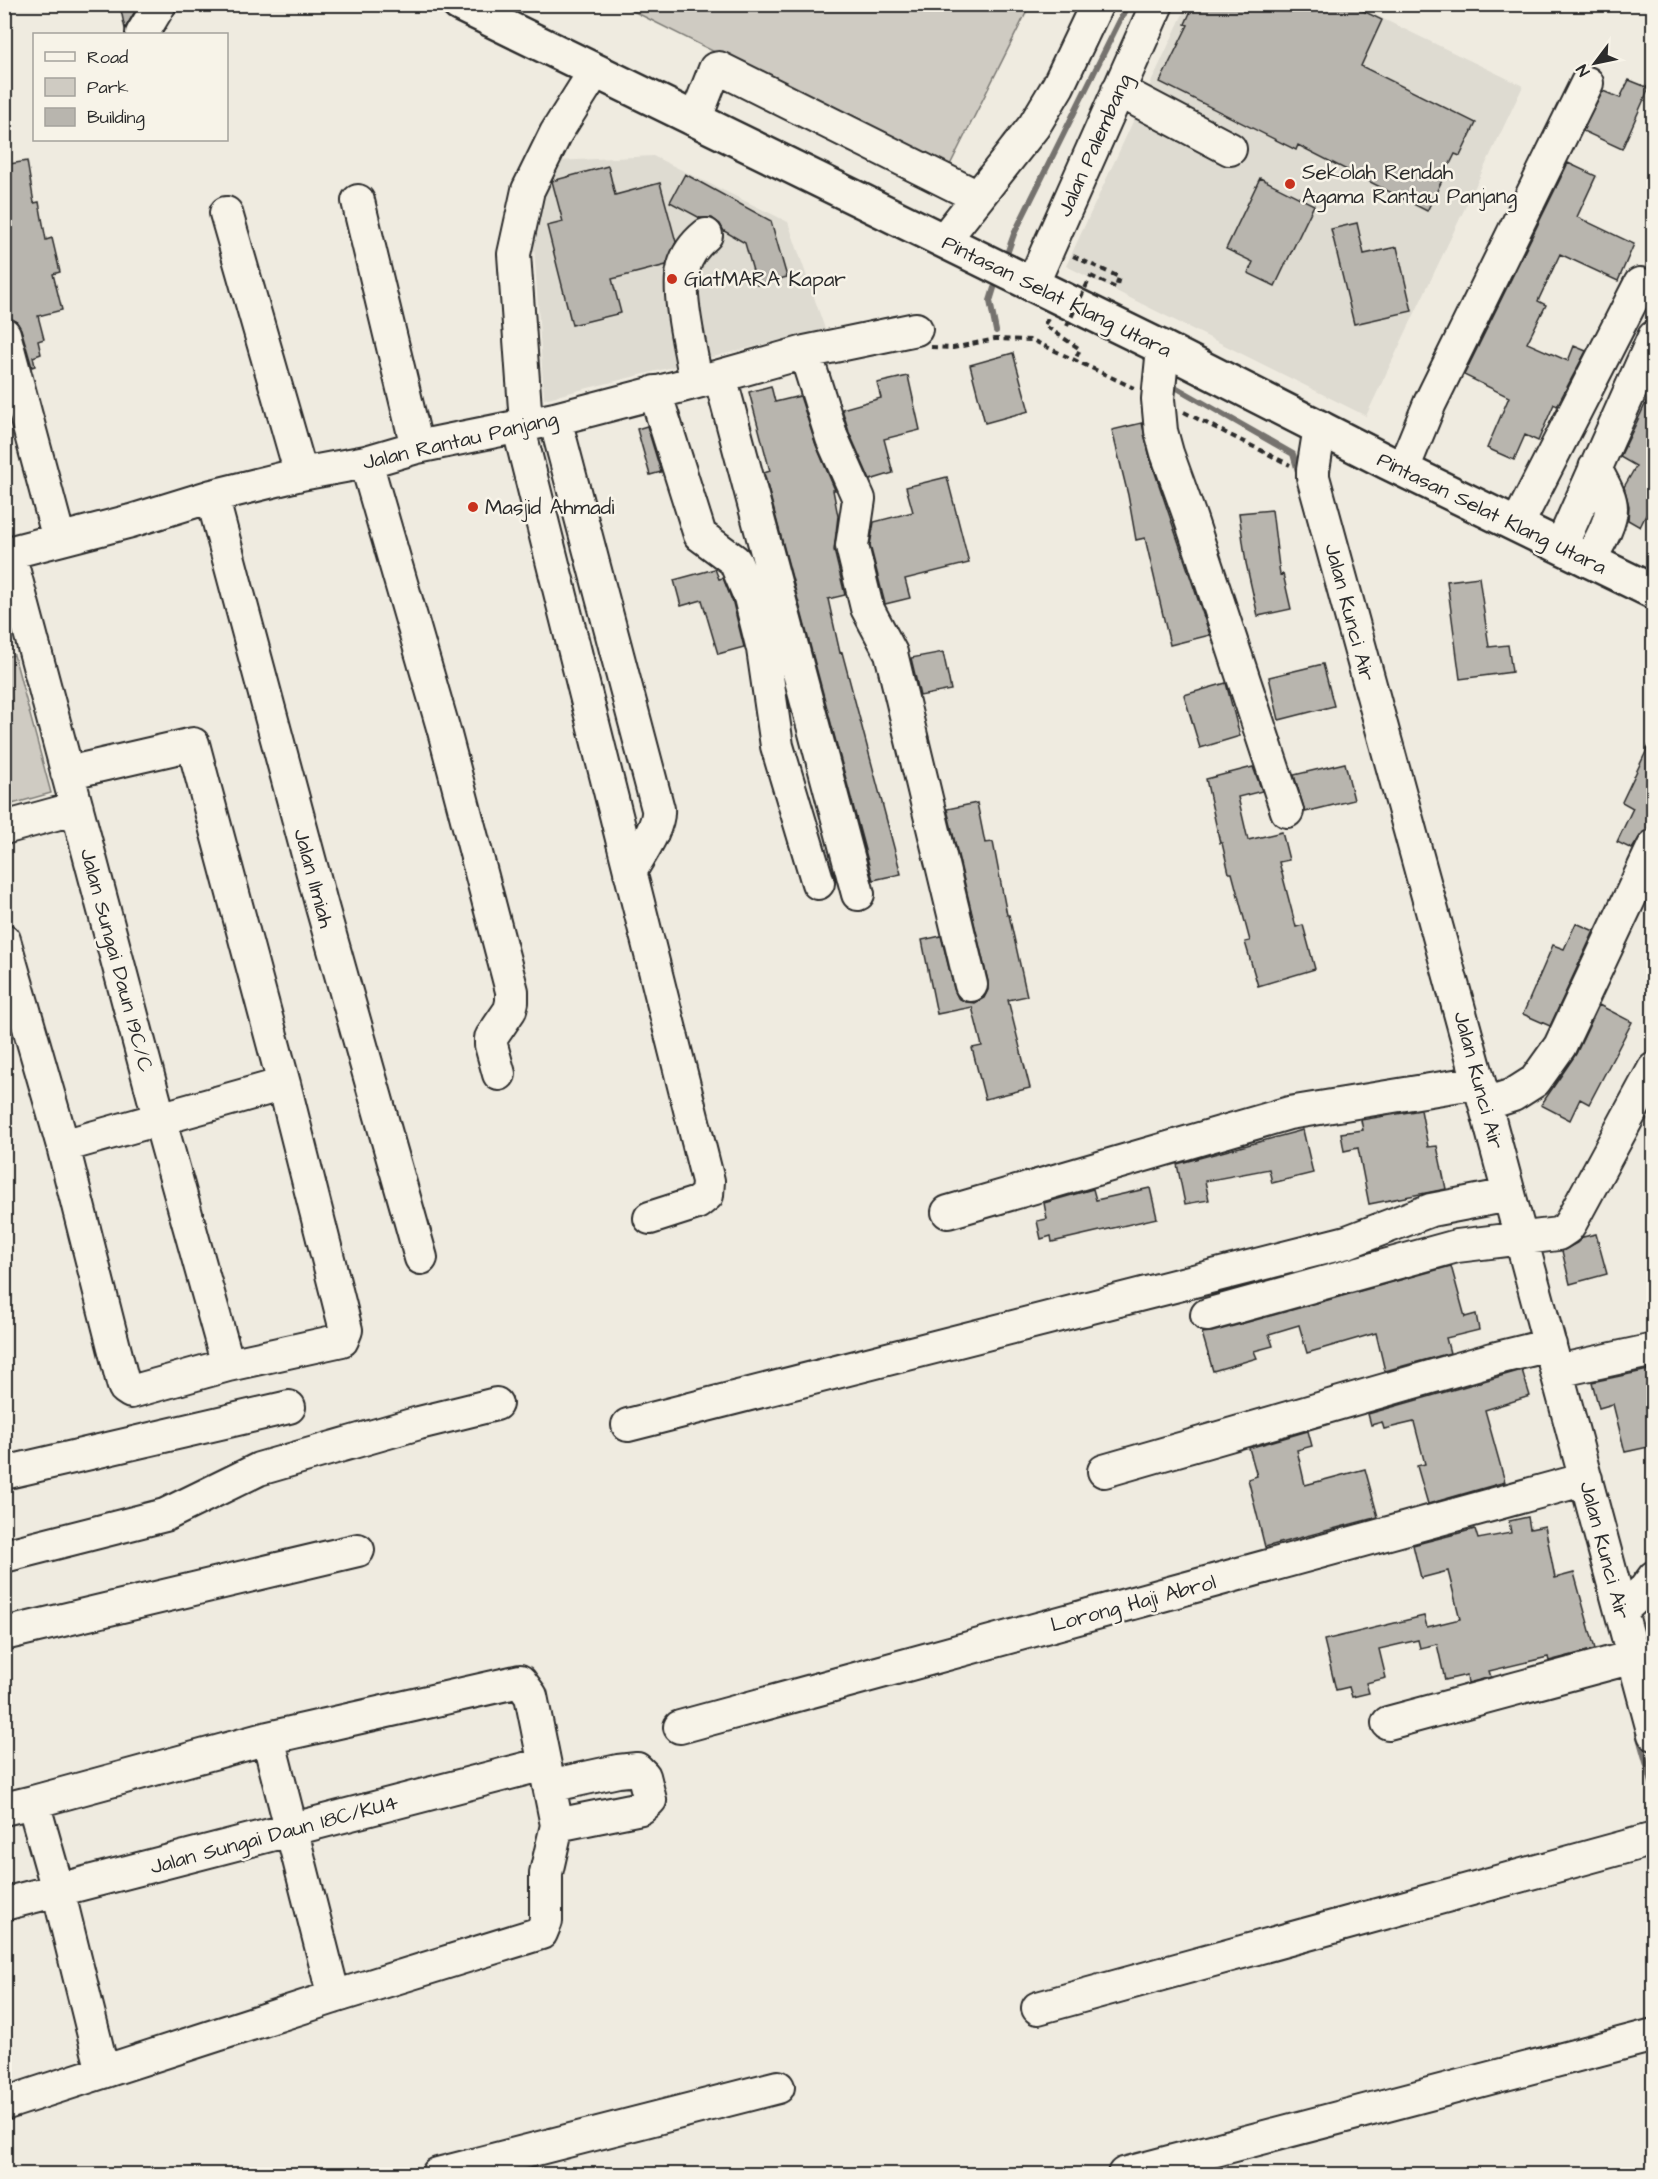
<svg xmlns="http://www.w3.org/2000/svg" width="1658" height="2179" font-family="'Architects Daughter',sans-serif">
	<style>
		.built { fill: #dedbd1 }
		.green { fill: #cfcbc2; stroke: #7d7b76; stroke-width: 1.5 }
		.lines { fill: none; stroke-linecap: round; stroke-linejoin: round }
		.stream { stroke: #74726e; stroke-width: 6 }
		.building { fill: #b8b5ae; stroke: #2b2b2b; stroke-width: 1.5 }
		.minor-casing { stroke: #2b2b2b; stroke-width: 36 }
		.highway-casing { stroke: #2b2b2b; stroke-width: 38 }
		.path { stroke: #2b2b2b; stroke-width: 4; stroke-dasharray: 6 4.5; stroke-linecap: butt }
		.minor { stroke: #f7f3e8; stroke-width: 32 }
		.highway { stroke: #f7f3e8; stroke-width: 33 }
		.path-bridge { stroke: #2b2b2b; stroke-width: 4; stroke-dasharray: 6 4.5; stroke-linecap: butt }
		.poi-dot { fill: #c8321e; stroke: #f7f3e8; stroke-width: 2 }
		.labels { text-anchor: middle; stroke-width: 5; stroke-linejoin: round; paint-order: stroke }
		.street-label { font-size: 21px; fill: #2b2b2b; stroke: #f7f3e8 }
		.poi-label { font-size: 21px; fill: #2b2b2b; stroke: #f7f3e8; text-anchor: start }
	</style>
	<rect width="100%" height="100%" fill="#efebe0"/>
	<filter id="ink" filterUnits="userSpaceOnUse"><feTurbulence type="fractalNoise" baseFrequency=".0167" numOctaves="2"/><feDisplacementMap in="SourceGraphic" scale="12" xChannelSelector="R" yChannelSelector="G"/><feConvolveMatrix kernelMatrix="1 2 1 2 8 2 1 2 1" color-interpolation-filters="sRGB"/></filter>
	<g filter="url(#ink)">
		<path class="built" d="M1187,5H1354L1523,86L1366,416L1066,266Z
			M653,156L788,222L825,329L544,399L533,230L558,161Z"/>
		<path class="green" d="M621,5H1030L948,169Z
			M14,655L51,793L5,806V657Z"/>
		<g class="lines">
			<path class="stream" d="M1008,251L1014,234L1128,4
				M994,288L990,301L996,331
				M1170,384L1293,454L1299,475
				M1638,1734L1654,1790"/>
		</g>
		<path class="building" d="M1194,4H1349L1382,20L1361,66L1476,123L1460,156L1455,154L1427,211L1298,145L1296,150L1160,82L1188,25L1185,24Z
			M138,6L127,25L125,29L121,10Z
			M1629,80L1649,88L1622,149L1583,131L1603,91L1620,98Z
			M27,161L34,203L39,202L46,240L52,238L60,272L53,274L62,310L38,316L44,339L38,341L41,354L33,357L35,366L32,367L21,329L16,321L4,317V165Z
			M1568,163L1596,176L1577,217L1634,244L1618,281L1560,254L1538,301L1546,305L1527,343L1568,361L1574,346L1586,351L1557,406L1554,404L1538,441L1525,435L1514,460L1487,448L1509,397L1464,375Z
			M608,166L615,195L660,183L676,242L666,265L612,279L621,313L572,325L547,226L563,222L552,181Z
			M685,174L771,221L787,277L757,285L745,243L724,231L720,224L712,218H700L670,202Z
			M1260,178L1314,205L1275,286L1248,273L1253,262L1226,249Z
			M1357,223L1364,254L1397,247L1412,311L1354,324L1331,229Z
			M1013,353L1029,411L985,423L970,365Z
			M908,376L920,430L884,439L893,473L870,480L849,432L842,409L881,398L877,383Z
			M771,386L775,402L800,396L816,445L835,490H833L838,516L834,550L845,595L828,599L840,653L842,652L901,874L873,880L764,473L770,471L749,392Z
			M1653,388V501L1640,527L1628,520L1629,506L1624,487L1636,466L1620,457Z
			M1142,423L1150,458L1210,635L1170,645L1145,538L1136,540L1128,495L1112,430Z
			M647,426L661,472L650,475L637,429Z
			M947,477L969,563L905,579L910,598L885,604L870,545L874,522L913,512L906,487Z
			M1272,510L1280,575L1283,574L1291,609L1258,616L1246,563L1239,513Z
			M715,569L719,579L723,578L733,603L744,647L718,654L702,600L681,606L674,580Z
			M1479,577L1489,647L1508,645L1512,672L1460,679L1447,581Z
			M943,652L951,690L920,696L911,658Z
			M1323,664L1334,706L1279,720L1269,677Z
			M1226,683L1240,736L1200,748L1184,695Z
			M1653,737V828L1643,832L1632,849L1617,842L1633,808L1622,802Z
			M1345,763L1354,800L1305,812L1294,775Z
			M1253,767L1262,791L1238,797L1248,840L1282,832L1289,860L1279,862L1296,927L1303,925L1315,969L1258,986L1245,942L1250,941L1232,873H1229L1222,843H1220L1206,779Z
			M977,803L985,843L993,842L1007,915H1009L1027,996L1008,1000L1030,1088L985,1099L972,1048L982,1046L972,1007L937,1014L922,940L941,936L954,989L958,998L966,1002L975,1003L984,998L988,990V981L947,809Z
			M1576,923L1594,931L1550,1026L1523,1014L1553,945L1564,949Z
			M1599,1005L1632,1022L1589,1104L1580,1099L1570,1120L1541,1105L1576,1054Z
			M1421,1110L1428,1147L1437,1146L1446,1189L1369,1204L1358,1148L1344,1151L1341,1133L1363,1130L1361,1120Z
			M1303,1130L1313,1173L1272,1183L1269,1169L1205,1181L1209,1200L1185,1204L1177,1164Z
			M1150,1188L1157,1218L1052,1242L1051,1236L1041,1239L1037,1221L1047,1219L1044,1203L1093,1189L1096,1200Z
			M1596,1234L1607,1274L1570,1284L1562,1251L1577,1243L1583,1237Z
			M1451,1266L1465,1317L1476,1314L1479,1330L1446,1338L1450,1353L1385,1371L1376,1333L1307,1353L1299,1325L1269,1334L1273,1346L1254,1351L1257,1358L1213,1371L1202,1333L1212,1332Z
			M1653,1369V1446L1625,1452L1613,1404L1599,1408L1592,1382Z
			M1522,1370L1530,1396L1485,1410L1505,1482L1428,1504L1417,1466L1425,1464L1414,1422L1384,1429L1382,1422L1371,1425L1368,1414Z
			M1308,1431L1312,1446L1297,1450L1305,1485L1365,1469L1378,1517L1265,1547L1248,1479L1257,1476L1249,1448Z
			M1528,1517L1530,1529L1545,1526L1555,1578L1574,1573L1595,1649L1549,1661L1548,1657L1489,1671L1491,1677L1468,1683L1467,1675L1445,1680L1437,1644L1420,1648L1418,1640L1379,1649L1386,1678L1366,1683L1369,1693L1352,1697L1349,1687L1336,1690L1324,1640L1424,1616L1427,1627L1460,1619L1448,1571L1421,1578L1413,1545L1475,1529L1478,1539L1511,1533L1509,1521Z"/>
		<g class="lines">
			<g class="minor-casing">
				<path id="minor" d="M142,34L160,4
					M1118,90L1230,149
					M695,120L715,69L719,68L978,197
					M358,201L417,447
					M226,213L301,474
					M944,240L1034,126L1058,86L1097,4
					M1032,285L1157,4
					M4,334L59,539
					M1163,348L1158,399L1161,431L1167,453L1190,517L1287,811
					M805,352L832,438L859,499L852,546L867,608L891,653L971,985
					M720,376L858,894
					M696,382C692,355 677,295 683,270C686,255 695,244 706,235
					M655,392L700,535L735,561L750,597L763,649L777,746L818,883
					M555,419L658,809C660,827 639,855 630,872
					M526,423L514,254L528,190L556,133L595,71
					M518,425L708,1181L707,1195L697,1203L650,1218
					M1320,427L1313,470V477L1479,1082L1654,1734
					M366,462L444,731L512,991V1002L510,1010L491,1038V1045L499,1074
					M1403,469L1430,403L1587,83
					M212,496L322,907L421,1258
					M1517,525L1640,284
					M1561,546L1654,337
					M9,553L160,1121L228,1365
					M4,554L131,521L212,496L301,474L366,462L417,447L555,419L720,376L805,352L916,329
					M1589,561C1597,546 1611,525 1611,508C1611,495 1600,479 1595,468
					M67,773L193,744L284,1084L346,1330L342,1340L228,1365L131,1392L125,1388L123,1383L63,1146L284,1084
					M4,828L77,808
					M4,940L63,1146
					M1485,1104L1513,1095L1535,1081L1560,1046L1654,846
					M948,1212L1289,1113L1479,1082
					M1207,1315L1457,1246L1558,1234L1567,1228L1571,1222L1654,1069
					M1557,1371L1654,1350
					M628,1425L1347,1242L1431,1210L1509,1195
					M1104,1471L1493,1359L1550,1345
					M4,1473L289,1407
					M4,1556L165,1515L259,1469L419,1423L496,1404
					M1621,1611L1645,1589L1654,1577
					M4,1634L358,1550
					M1388,1723L1633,1657
					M680,1727L1586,1479
					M549,1786L618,1771L637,1769L644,1776L650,1800L641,1808L557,1825
					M33,1802L268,1738L334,1997
					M4,1809L33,1802L58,1890L103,2072
					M4,1904L544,1764
					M1038,2008L1654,1839
					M4,2104L334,1997L541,1933L546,1921V1873L557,1825L531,1696L520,1681L268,1738
					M438,2174L778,2087
					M1124,2174L1654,2035"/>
			</g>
			<g class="highway-casing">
				<path id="highway" d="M459,4L1163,348L1387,462L1654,592"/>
			</g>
			<path class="path" d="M1073,256L1119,277L1116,288L1091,276
				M1048,319L1044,325L1080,349L1075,360
				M931,347L953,348L995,339L1032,340L1134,388
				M1184,412L1290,465"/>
			<use href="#minor" class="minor"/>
			<use href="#highway" class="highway"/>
			<path class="path-bridge" d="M1067,326L1091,276"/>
		</g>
	</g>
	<g class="poi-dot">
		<circle cx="1290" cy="184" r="6"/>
		<circle cx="672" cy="279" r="6"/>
		<circle cx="473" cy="507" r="6"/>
	</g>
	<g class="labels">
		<g class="street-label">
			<text transform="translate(1094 145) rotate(-66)" y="7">Jalan Palembang</text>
			<text transform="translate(1057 296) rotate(26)" y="7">Pintasan Selat Klang Utara</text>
			<text transform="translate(460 440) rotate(-13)" y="7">Jalan Rantau Panjang</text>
			<text transform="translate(1492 513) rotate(26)" y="7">Pintasan Selat Klang Utara</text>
			<text transform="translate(1350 612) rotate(75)" y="7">Jalan Kunci Air</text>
			<text transform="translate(314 878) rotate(75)" y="7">Jalan Ilmiah</text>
			<text transform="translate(117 960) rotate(75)" y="7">Jalan Sungai Daun 19C/C</text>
			<text transform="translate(1479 1080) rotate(75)" y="7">Jalan Kunci Air</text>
			<text transform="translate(1605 1550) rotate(75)" y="7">Jalan Kunci Air</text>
			<text transform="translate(1133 1603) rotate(-15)" y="7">Lorong Haji Abrol</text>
			<text transform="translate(274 1834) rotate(-15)" y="7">Jalan Sungai Daun 18C/KU4</text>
		</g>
		<g class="poi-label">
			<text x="1302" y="179">Sekolah Rendah<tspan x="1302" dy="24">Agama Rantau Panjang</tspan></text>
			<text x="684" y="286">GiatMARA Kapar</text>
			<text x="485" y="514">Masjid Ahmadi</text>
		</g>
	</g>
	<rect width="1658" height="2179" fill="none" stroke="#f7f3e8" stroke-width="24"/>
	<rect x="12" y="12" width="1634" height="2155" fill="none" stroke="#2b2b2b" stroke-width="2" filter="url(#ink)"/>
	<rect x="33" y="33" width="195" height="108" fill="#f7f3e8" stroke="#a5a39c" stroke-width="1.5"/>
	<rect x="45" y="52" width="30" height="9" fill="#f7f3e8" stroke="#a5a39c" stroke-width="1.5"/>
	<text x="87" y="63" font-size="18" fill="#2b2b2b">Road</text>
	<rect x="45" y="78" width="30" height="18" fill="#cfcbc2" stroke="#a5a39c" stroke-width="1.5"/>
	<text x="87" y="93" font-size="18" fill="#2b2b2b">Park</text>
	<rect x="45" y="108" width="30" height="18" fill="#b8b5ae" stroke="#a5a39c" stroke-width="1.5"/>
	<text x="87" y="123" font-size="18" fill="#2b2b2b">Building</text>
	<g transform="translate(1595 63) rotate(238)" stroke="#f7f3e8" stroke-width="4.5" paint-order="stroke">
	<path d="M0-4.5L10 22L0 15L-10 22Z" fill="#2b2b2b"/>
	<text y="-9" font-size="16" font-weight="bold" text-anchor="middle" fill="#2b2b2b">N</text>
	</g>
</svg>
